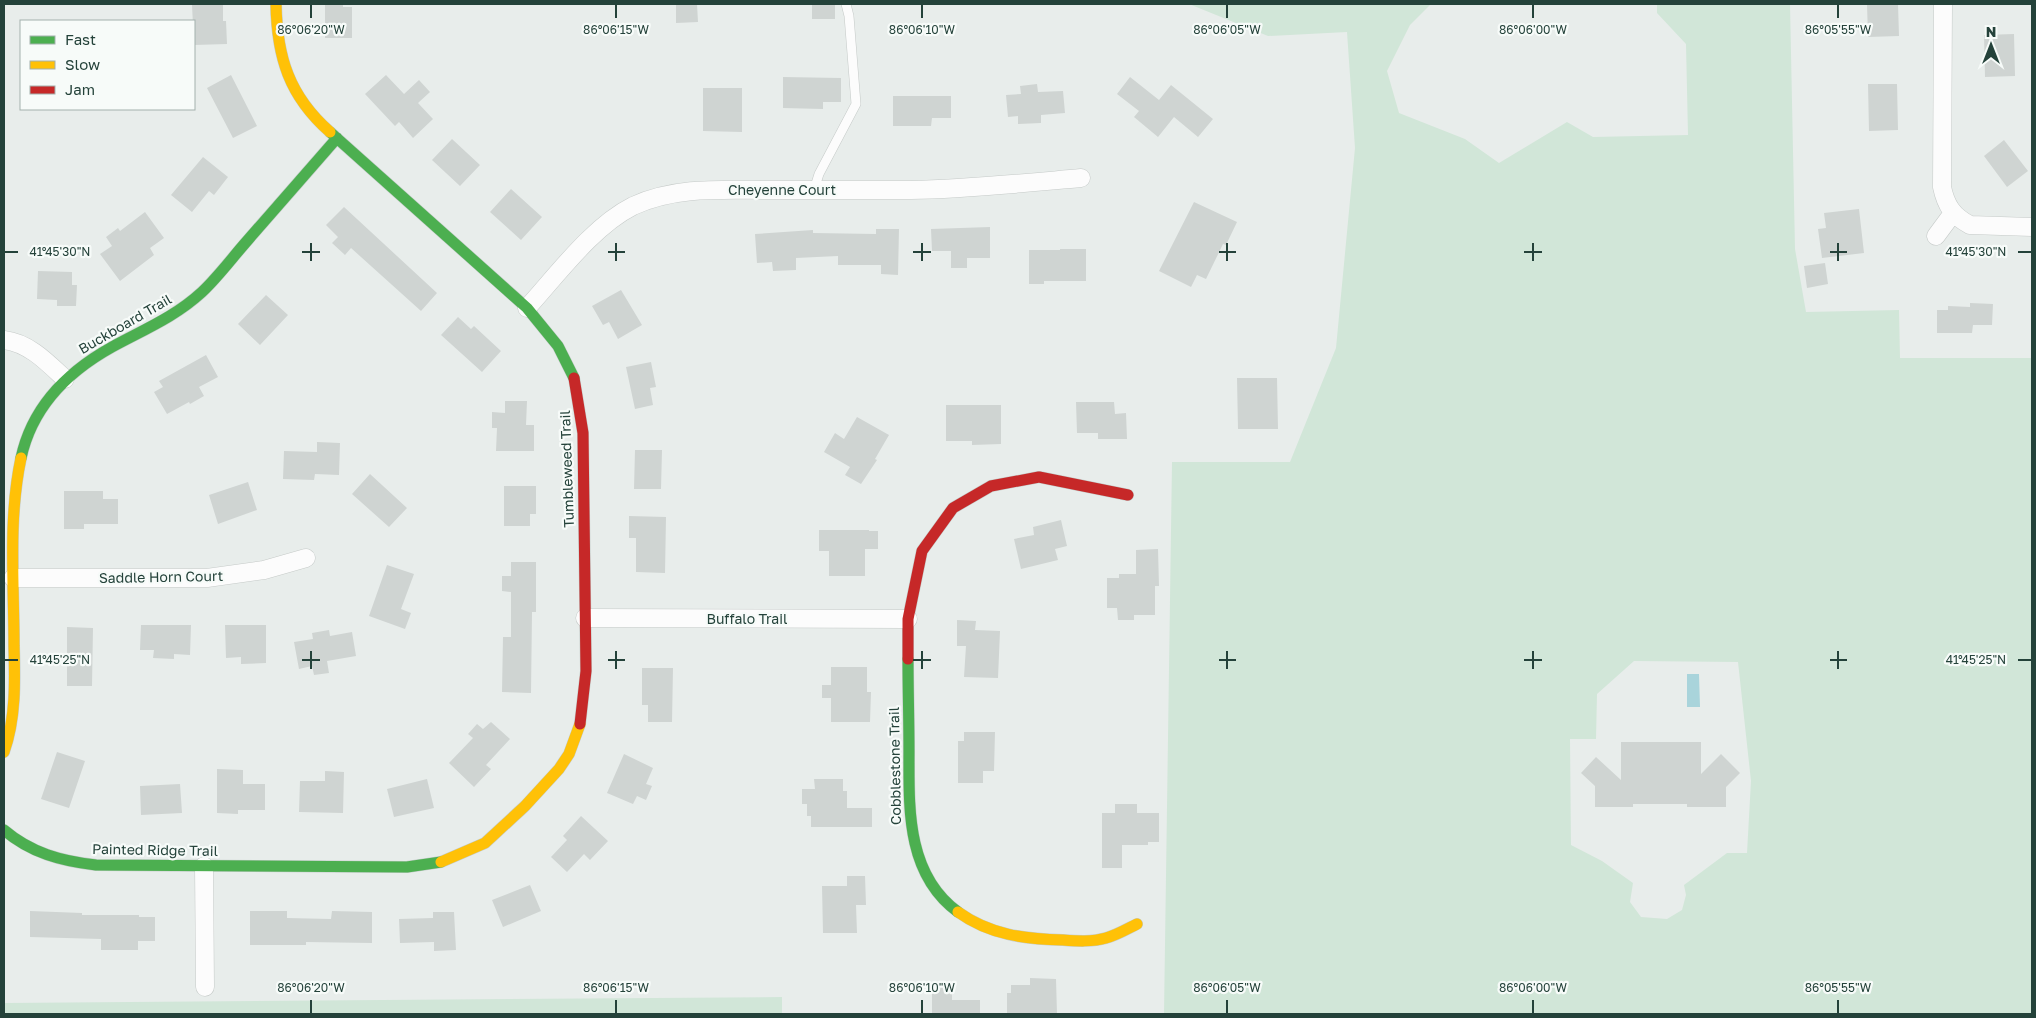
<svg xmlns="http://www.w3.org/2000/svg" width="2036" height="1018" font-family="'Golos Text',sans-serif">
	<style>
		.green { fill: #d1e6d8; fill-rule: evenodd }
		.water { fill: #a9d4db }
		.building { fill: #cfd4d2 }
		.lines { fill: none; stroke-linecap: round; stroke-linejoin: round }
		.lane-casing { stroke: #c5cac8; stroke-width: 10 }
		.street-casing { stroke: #c5cac8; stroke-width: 19 }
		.fast-casing { stroke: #c3cbc8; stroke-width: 12 }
		.slow-casing { stroke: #c3cbc8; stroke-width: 12 }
		.jam-casing { stroke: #c3cbc8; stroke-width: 12 }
		.lane { stroke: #fcfcfc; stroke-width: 9 }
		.street { stroke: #fcfcfc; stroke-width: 18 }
		.fast { stroke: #4caf50; stroke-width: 11 }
		.slow { stroke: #ffc107; stroke-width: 11 }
		.jam { stroke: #c62828; stroke-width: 11 }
		.ticks { fill: none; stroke: #24423a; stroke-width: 2 }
		.labels { text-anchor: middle; stroke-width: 4.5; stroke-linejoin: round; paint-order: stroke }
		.street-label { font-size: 14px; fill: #24423a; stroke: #f7fbf9 }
		.ticks-label { font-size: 12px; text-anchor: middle; fill: #24423a; stroke: #f7fbf9; stroke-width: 4.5; stroke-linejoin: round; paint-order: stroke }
	</style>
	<rect width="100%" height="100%" fill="#e8edeb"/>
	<path class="green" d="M1189,4H1431L1410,25L1387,71L1399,113L1465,139L1499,163L1567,122L1593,137L1688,135L1686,44L1657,13V4H1790L1795,249L1806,312L1899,310L1900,358H2032V1014H1164L1172,462H1290L1336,348L1355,148L1347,32L1268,36ZM1634,661L1738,662L1751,781L1747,853H1727L1684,885L1686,895L1682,910L1667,919L1641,917L1630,902L1633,883L1602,861L1571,845L1570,739H1596L1597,694Z
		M782,997V1014H4V1003Z"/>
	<path class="water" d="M1687,674H1699L1700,707H1687Z"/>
	<path class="building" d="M200,4H223V21H226L227,44L194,45L192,5Z
		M325,4H343V7H352V38H325Z
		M676,4H697L698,22L676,23Z
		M812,4H835V19H812Z
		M1867,4H1898L1899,36L1868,37Z
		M2014,34L2015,76L1985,77L1984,35Z
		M231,75L257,126L233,138L207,88Z
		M386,75L404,94L419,80L430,92L418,103L433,119L413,138L399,122L395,126L365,94Z
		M783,77L841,78V102H823V109L783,108Z
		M1130,77L1159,100L1171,85L1213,119L1198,137L1174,117L1158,137L1134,117L1139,111L1117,94Z
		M1037,84L1038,92L1063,91L1065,113L1041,115V123L1018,124V116L1008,117L1006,95L1021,94L1020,86Z
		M1868,84H1897L1898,130L1869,131Z
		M703,88H742V132L703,131Z
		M893,96H951V118H932L931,126H893Z
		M452,139L480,165L460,186L432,160Z
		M2004,140L2028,171L2007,187L1984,156Z
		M203,157L228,177L214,195L209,191L192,212L171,195Z
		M511,189L542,217L521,240L490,212Z
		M1194,202L1237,222L1226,245L1223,244L1206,279L1197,275L1191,287L1159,271Z
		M344,207L437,293L421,311L351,248L345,255L332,243L338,237L326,225Z
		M1859,209L1864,253L1822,258L1818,229L1826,228L1824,213Z
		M145,212L164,238L150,248L154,255L120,281L100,254L112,246L106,237L118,228L120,231Z
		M990,227V258H967V268H951V251H932L931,229Z
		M876,229H899L898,275L881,274V265H838V256L796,258V270L773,271L772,262L757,263L755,234L813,230V233L876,234Z
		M1060,249H1086V281H1044V284H1029V250H1060Z
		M1825,263L1828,284L1807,288L1804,266Z
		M38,271L72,272V285H77L76,306H57V300L37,299Z
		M621,290L642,325L618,339L609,322L603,325L592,306Z
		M266,295L288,315L260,345L238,324Z
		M1970,303L1993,304L1992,325H1973L1972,333H1937V310H1948V306L1970,307Z
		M458,317L471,329L474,326L501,351L482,372L441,335Z
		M206,355L218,377L199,387L204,396L190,404L189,402L167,414L154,392L163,387L159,381Z
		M651,362L656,387L650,388L653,405L635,409L626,367Z
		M1237,378H1277L1278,429H1238Z
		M505,401H527L526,425H534V451H496L497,428H492V412L505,413Z
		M1076,402H1114L1115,414L1126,413L1127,439H1098V433H1077Z
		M946,405H1001V444L972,445V441H946Z
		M857,417L889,435L875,459L877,460L861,484L845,475L850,467L824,452L835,433L844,439Z
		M317,442L340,443L339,475L315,474L314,480L283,479L284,451L317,452Z
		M635,450H662L661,489H634Z
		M370,474L407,508L389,527L352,494Z
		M248,482L257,510L218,524L209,495Z
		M504,486H536V514H530V526H504Z
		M64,491H103V499H118V524H84V529H64Z
		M629,516L666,517L665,573L636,572V538H629Z
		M1061,520L1067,546L1055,549L1058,560L1021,569L1014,539L1034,535L1033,527Z
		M819,530H869V531H878V549H865V576H829V551H819Z
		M1158,549L1159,586H1155V615H1134V620H1118L1117,608H1107V578H1119V574H1136V550Z
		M511,562H536V612H532L531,693L502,692L503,637H511V592L502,591V576H511Z
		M387,565L414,574L401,609L411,613L405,629L369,616Z
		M957,620L976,621L975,630L1000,631L998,678L964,677L966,646H957Z
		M141,625H191L190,655L174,654V659L153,658L154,650H140Z
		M225,625H266V663L241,664V657L226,658Z
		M67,627L93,628L92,686H67Z
		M329,630L330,636L352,632L356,656L327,661L329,673L314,675L312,666L299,669L294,642L313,639L312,633Z
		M831,667H867V692H871L870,722H831V698H822V685H831Z
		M642,668H673L672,722H648V705H642Z
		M491,722L510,739L486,765L491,769L474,787L449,763L473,738L468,734L477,724L483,729Z
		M964,732H995L994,771H983V783H958V741H964Z
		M1621,742H1701V774L1721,754L1740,773L1726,787V807H1687V804H1633V807H1595V786L1581,773L1596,757L1621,780Z
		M57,752L85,761L69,808L41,799Z
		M624,754L653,768L646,784L652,786L646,800L637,796L633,804L607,793Z
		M217,769L243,770V784H265V810H238V814L217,813Z
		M325,771L344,772L343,813L299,812L300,781H325Z
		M427,779L434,808L394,817L387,789Z
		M814,779H843V791H847V808H872V827H811V816H807V804H802V789H815Z
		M180,784L182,813L141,815L140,786Z
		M1115,804H1137V813H1159V842H1148V845H1122V868H1102V813H1115Z
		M581,816L608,841L590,860L584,854L567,872L551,857L567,840L563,836Z
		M847,876H865L866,905H856L857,933H823L822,886H847Z
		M530,885L541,911L503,927L492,900Z
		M30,911L82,913V915H139V917H155V941H138V950H101V939L30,937Z
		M250,911H287V918L331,919L332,911L372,912V943L306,942V945H250Z
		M433,912H454L456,950L434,951V942L400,943L399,919L433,918Z
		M1030,978L1056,979L1057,1014H1007V993H1011V985H1030Z
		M932,986H952V1000H980V1014H932Z"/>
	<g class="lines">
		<g class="lane-casing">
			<path id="lane" d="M814,190L819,174L856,104L849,16L846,4"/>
		</g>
		<g class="street-casing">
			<path id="street" d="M1943,4L1942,187C1946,206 1953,216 1970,225L2032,227
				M1936,236L1953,213
				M527,308C557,275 593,226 633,206C676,186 724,190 771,190C817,190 864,190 911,190C968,189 1025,183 1081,178
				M4,340C29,343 47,362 65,379
				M13,578H207L264,570L306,558
				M585,618L908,619
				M204,866L205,987"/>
		</g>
		<g class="fast-casing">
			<path id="fast" d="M330,132L527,308L558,346L574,378
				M21,458C32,407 67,372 112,347C143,330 175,317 202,292C218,277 232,258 247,241C277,207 307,172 337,138
				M908,659C908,690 909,721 909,751C909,808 906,874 958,912
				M4,830C31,853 61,861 96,865L407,867L441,862"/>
		</g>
		<g class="slow-casing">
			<path id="slow" d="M276,4C277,57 289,96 330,132
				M4,752C16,718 15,681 14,646C14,583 8,519 21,458
				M441,862L485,843L525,806L559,769L569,754L580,724
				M958,912C990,935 1025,939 1063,940C1077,941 1092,942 1106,938C1117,935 1127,929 1137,924"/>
		</g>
		<g class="jam-casing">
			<path id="jam" d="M574,378L583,433L586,671L580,724
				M908,659V619L922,551L953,508L991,486L1039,477L1128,495"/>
		</g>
		<use href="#lane" class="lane"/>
		<use href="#street" class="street"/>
		<use href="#fast" class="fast"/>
		<use href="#slow" class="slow"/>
		<use href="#jam" class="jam"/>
	</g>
	<path class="ticks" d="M311,5V18M616,5V18M922,5V18M1227,5V18M1533,5V18M1838,5V18M311,243V261M616,243V261M922,243V261M1227,243V261M1533,243V261M1838,243V261M5,252H18M302,252H320M608,252H625M913,252H931M1219,252H1236M1524,252H1542M1830,252H1847M2018,252H2031M311,651V669M616,651V669M922,651V669M1227,651V669M1533,651V669M1838,651V669M5,660H18M302,660H320M608,660H625M913,660H931M1219,660H1236M1524,660H1542M1830,660H1847M2018,660H2031M311,1000V1013M616,1000V1013M922,1000V1013M1227,1000V1013M1533,1000V1013M1838,1000V1013"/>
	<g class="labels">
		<g class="street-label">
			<text x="782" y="195">Cheyenne Court</text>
			<text transform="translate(125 324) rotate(-30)" y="5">Buckboard Trail</text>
			<text transform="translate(567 469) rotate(-92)" y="5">Tumbleweed Trail</text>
			<text transform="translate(161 577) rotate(-1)" y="5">Saddle Horn Court</text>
			<text x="747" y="624">Buffalo Trail</text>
			<text transform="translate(895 766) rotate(-91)" y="5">Cobblestone Trail</text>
			<text transform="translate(155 850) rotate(1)" y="5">Painted Ridge Trail</text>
		</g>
	</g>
	<g class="ticks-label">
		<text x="311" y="34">86°06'20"W</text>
		<text x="616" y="34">86°06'15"W</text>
		<text x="922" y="34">86°06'10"W</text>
		<text x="1227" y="34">86°06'05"W</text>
		<text x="1533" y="34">86°06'00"W</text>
		<text x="1838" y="34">86°05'55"W</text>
		<text x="60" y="256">41°45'30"N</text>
		<text x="1976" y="256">41°45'30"N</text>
		<text x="60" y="664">41°45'25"N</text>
		<text x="1976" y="664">41°45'25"N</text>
		<text x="311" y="992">86°06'20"W</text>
		<text x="616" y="992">86°06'15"W</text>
		<text x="922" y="992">86°06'10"W</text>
		<text x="1227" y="992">86°06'05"W</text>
		<text x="1533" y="992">86°06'00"W</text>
		<text x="1838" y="992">86°05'55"W</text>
	</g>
	<rect width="2036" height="1018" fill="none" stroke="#24423a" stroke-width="10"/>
	<rect x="20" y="20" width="175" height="90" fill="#f7fbf9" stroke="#a3b1ad"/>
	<rect x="30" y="36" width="25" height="8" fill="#4caf50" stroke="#a3b1ad"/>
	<text x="65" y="45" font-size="15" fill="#24423a">Fast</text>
	<rect x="30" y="61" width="25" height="8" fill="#ffc107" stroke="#a3b1ad"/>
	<text x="65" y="70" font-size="15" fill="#24423a">Slow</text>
	<rect x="30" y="86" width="25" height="8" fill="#c62828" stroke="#a3b1ad"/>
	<text x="65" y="95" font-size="15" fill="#24423a">Jam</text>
	<g transform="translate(1991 45)" stroke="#f7fbf9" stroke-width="4" paint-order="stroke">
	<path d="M0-4L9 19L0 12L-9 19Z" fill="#24423a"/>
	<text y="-8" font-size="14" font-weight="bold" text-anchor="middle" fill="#24423a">N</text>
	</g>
</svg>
